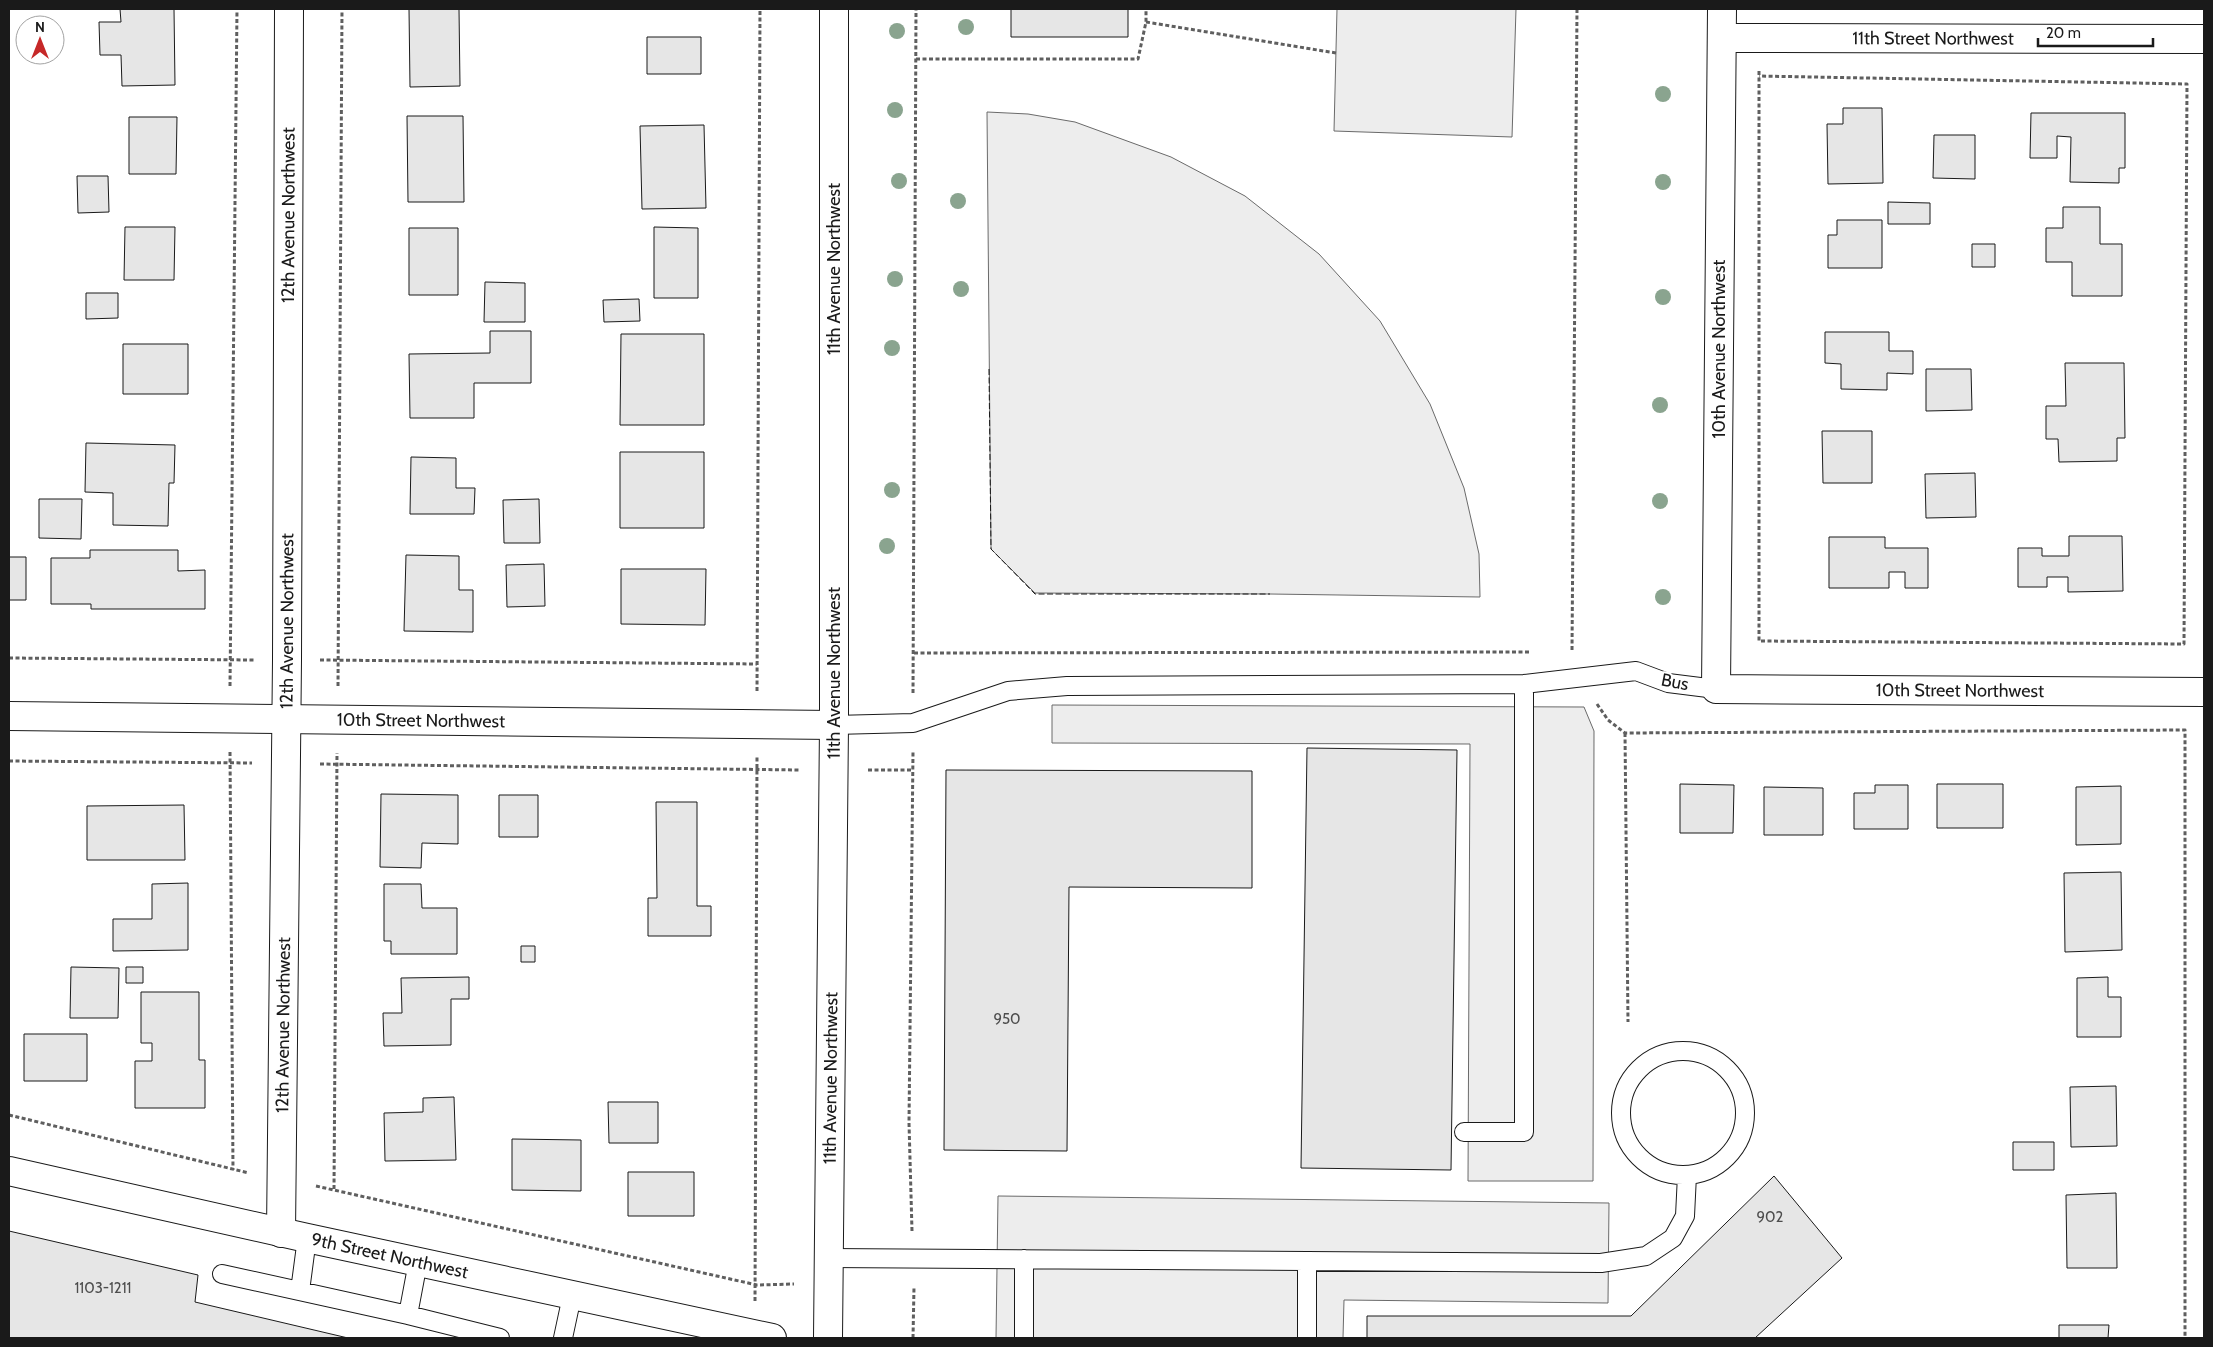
<svg xmlns="http://www.w3.org/2000/svg" width="2213" height="1347" font-family="Cabin,sans-serif">
	<style>
		.built { fill: #ededed; stroke: #6a6a6a }
		.building { fill: #e6e6e6; stroke: #1a1a1a }
		.lines { fill: none; stroke-linecap: round; stroke-linejoin: round }
		.service-casing { stroke: #1a1a1a; stroke-width: 20 }
		.minor-casing { stroke: #1a1a1a; stroke-width: 30 }
		.secondary-casing { stroke: #1a1a1a; stroke-width: 30 }
		.path { stroke: #5f5f5f; stroke-width: 3; stroke-dasharray: 4 2.5; stroke-linecap: butt }
		.service { stroke: #fff; stroke-width: 18 }
		.minor { stroke: #fff; stroke-width: 28 }
		.secondary { stroke: #fff; stroke-width: 28 }
		.fence { stroke: #1a1a1a; stroke-width: 1; stroke-dasharray: 6 2.5; stroke-linecap: butt }
		.tree { fill: #8aa48f }
		.labels { text-anchor: middle; stroke-width: 4; stroke-linejoin: round; paint-order: stroke }
		.number-label { font-size: 15px; fill: #4d4d4d }
		.street-label { font-size: 18px; fill: #1a1a1a; stroke: #fff }
	</style>
	<rect width="100%" height="100%" fill="#fff"/>
	<path class="built" d="M1337,9H1516L1512,137L1334,131Z
		M987,112L1028,114L1075,122L1171,157L1245,196L1319,254L1380,321L1430,404L1464,488L1479,554L1480,597L1270,594L1035,593L991,549Z
		M1052,705L1584,707L1594,731L1593,1181H1468L1470,744L1052,743Z
		M998,1196L1609,1203L1608,1303L1344,1300L1343,1338H996Z"/>
	<path class="building" d="M120,9H174L175,85L122,86L121,55H100L99,22H121Z
		M409,9H459L460,86L410,87Z
		M1011,9H1128V37H1011Z
		M647,37H701V74H647Z
		M1843,108H1882L1883,183L1828,184L1827,124H1843Z
		M2031,113H2125V168H2119V183L2070,182L2071,137L2057,136V158H2030Z
		M407,116H463L464,202H408Z
		M129,117H177L176,174H129Z
		M704,125L706,208L642,209L640,126Z
		M1934,135H1975V179L1933,178Z
		M77,176H108L109,212L78,213Z
		M1888,202L1930,203V224H1888Z
		M2063,207H2100V244H2122V296H2072V262H2046V228H2063Z
		M1837,220H1882V268H1828V235H1837Z
		M125,227H175L174,280H124Z
		M654,227L698,228V298H654Z
		M409,228H458V295H409Z
		M1972,244H1995V267H1972Z
		M485,282L525,283V322H484Z
		M86,293H118V318L86,319Z
		M639,299L640,321L604,322L603,300Z
		M490,331H531V383H474V418H410L409,354L490,353Z
		M1825,332H1889V351H1913V374L1887,373V390L1841,389V364L1825,363Z
		M621,334H704V425H620Z
		M123,344H188V394H123Z
		M2065,363H2124L2125,438H2117V461L2059,462L2058,439H2046V406H2066Z
		M1926,369H1971L1972,410L1926,411Z
		M1822,431H1872V483H1823Z
		M86,443L175,445L174,483H169L168,526L113,525V493L85,492Z
		M620,452H704V528H620Z
		M411,457L456,458V488H475L474,514H410Z
		M1975,473L1976,517L1926,518L1925,474Z
		M39,499H82L81,539L39,538Z
		M539,499L540,543H504L503,500Z
		M2069,536H2122L2123,591L2068,592V577H2047V587H2018V548H2042V556H2069Z
		M1829,537H1885V548H1928V588H1905V572H1889V588H1829Z
		M90,550H178V571L205,570V609H91V604H51V558H90Z
		M406,555L459,556V590H473V632L404,631Z
		M9,557H26V600H9Z
		M544,564L545,606L507,607L506,565Z
		M621,569H706L705,625L621,624Z
		M1307,748L1457,750L1451,1170L1301,1168Z
		M946,770L1252,771V888L1069,887L1067,1151L944,1150Z
		M1680,784L1734,785L1733,833H1680Z
		M1937,784H2003V828H1937Z
		M1875,785H1908V829H1854V793H1875Z
		M2121,786V844L2076,845V787Z
		M1764,787L1823,788V835H1764Z
		M381,794L458,795V844L422,843L421,868L380,867Z
		M499,795H538V837H499Z
		M656,802H697V906H711V936H648V898H657Z
		M184,805L185,860H87V806Z
		M2121,872L2122,950L2065,952L2064,873Z
		M188,883V950L113,951V919H152V884Z
		M384,884H421L422,908H457V954H391V941H384Z
		M521,946H535V962H521Z
		M71,967L119,968L118,1018H70Z
		M126,967H143V983H126Z
		M469,977V999H451V1045L384,1046L383,1013H402L401,978Z
		M2108,977V997H2121V1037H2077V978Z
		M141,992H199V1060H205V1108H135V1061H152V1043H141Z
		M24,1034H87V1081H24Z
		M2116,1086L2117,1146L2071,1147L2070,1087Z
		M454,1097L456,1160L385,1161L384,1113L423,1112V1098Z
		M608,1102H658V1143H609Z
		M512,1139L581,1140V1191L512,1190Z
		M2013,1142H2054V1170H2013Z
		M628,1172H694V1216H628Z
		M1774,1176L1842,1258L1755,1338H1367V1316H1631Z
		M2116,1193L2117,1268H2067L2066,1195Z
		M9,1231L198,1275L195,1302L348,1338H9Z
		M2059,1325H2109L2108,1338H2059Z"/>
	<g class="lines">
		<g class="service-casing">
			<path id="service" d="M834,725L913,723L1008,691L1067,686L1524,684L1636,671L1668,683L1716,689
				M1621 1113a62 62 0 1 1 124 0a62 62 0 1 1-124 0Z
				M1464,1132H1524V684
				M828,1258L1601,1263L1646,1256L1673,1238L1685,1216L1687,1175
				M1024,1259V1338
				M222,1274L408,1315L500,1338
				M300,1291L307,1238
				M408,1315L418,1262
				M563,1338L572,1296
				M1307,1338V1261"/>
		</g>
		<g class="minor-casing">
			<g id="minor">
				<path id="s1" d="M1722,9L1716,689L2204,692"/>
				<path id="s2" d="M1722,38L2204,39"/>
				<path id="s3" d="M9,716L834,725"/>
				<path id="s4" d="M9,1171L307,1238L772,1338"/>
				<path id="s5" d="M281,1233L287,660L289,9"/>
			</g>
		</g>
		<g class="secondary-casing">
			<g id="secondary">
				<path id="s6" d="M828,1338L834,725V9"/>
			</g>
		</g>
		<path class="path" d="M1146,22L1336,53
			M916,59H1138L1146,22V9
			M1759,71V641L2184,644L2187,84L1759,76
			M1572,650L1577,9
			M914,653L1529,652
			M9,658L254,660
			M320,660L757,664
			M230,686L237,9
			M338,686L342,9
			M757,691L760,9
			M913,693L916,9
			M1597,704L1608,720L1625,733L2185,730V1338
			M1625,733L1628,1022
			M230,752L233,1170
			M9,761L252,763
			M320,764L799,770
			M868,770H912
			M9,1115L249,1173
			M316,1186L757,1285L794,1284
			M334,1189L337,753
			M912,1231L909,1123L913,752
			M755,1301L757,757
			M913,1338L914,1287"/>
		<use href="#service" class="service"/>
		<use href="#minor" class="minor"/>
		<use href="#secondary" class="secondary"/>
		<path class="fence" d="M989,369L991,549L1035,594H1270"/>
	</g>
	<g class="tree">
		<circle cx="966" cy="27" r="8"/>
		<circle cx="897" cy="31" r="8"/>
		<circle cx="1663" cy="94" r="8"/>
		<circle cx="895" cy="110" r="8"/>
		<circle cx="899" cy="181" r="8"/>
		<circle cx="1663" cy="182" r="8"/>
		<circle cx="958" cy="201" r="8"/>
		<circle cx="895" cy="279" r="8"/>
		<circle cx="961" cy="289" r="8"/>
		<circle cx="1663" cy="297" r="8"/>
		<circle cx="892" cy="348" r="8"/>
		<circle cx="1660" cy="405" r="8"/>
		<circle cx="892" cy="490" r="8"/>
		<circle cx="1660" cy="501" r="8"/>
		<circle cx="887" cy="546" r="8"/>
		<circle cx="1663" cy="597" r="8"/>
	</g>
	<g class="labels">
		<g class="number-label">
			<text x="1007" y="1024">950</text>
			<text x="1770" y="1222">902</text>
			<text x="103" y="1293">1103-1211</text>
		</g>
		<g class="street-label">
			<text dy="6" stroke="none"><textPath href="#s2" startOffset="211">11th Street Northwest</textPath></text>
			<text dy="6" stroke="none"><textPath href="#s5" startOffset="1018">12th Avenue Northwest</textPath></text>
			<text transform="translate(834 269) rotate(-90)" y="6">11th Avenue Northwest</text>
			<text transform="translate(1719 349) rotate(-90)" y="6">10th Avenue Northwest</text>
			<text dy="6" stroke="none"><textPath href="#s5" startOffset="612">12th Avenue Northwest</textPath></text>
			<text dy="6" stroke="none"><textPath href="#s6" startOffset="665">11th Avenue Northwest</textPath></text>
			<text transform="translate(1675 682) rotate(11)" y="6">Bus</text>
			<text dy="6" stroke="none"><textPath href="#s1" startOffset="924">10th Street Northwest</textPath></text>
			<text dy="6" stroke="none"><textPath href="#s3" startOffset="412">10th Street Northwest</textPath></text>
			<text dy="6" stroke="none"><textPath href="#s5" startOffset="208">12th Avenue Northwest</textPath></text>
			<text dy="6" stroke="none"><textPath href="#s6" startOffset="260">11th Avenue Northwest</textPath></text>
			<text dy="6" stroke="none"><textPath href="#s4" startOffset="390">9th Street Northwest</textPath></text>
		</g>
	</g>
	<rect width="2213" height="1347" fill="none" stroke="#1a1a1a" stroke-width="20"/>
	<g transform="translate(40 40)"><circle r="24" fill="#ffffff" stroke="#a3a3a3"/>
	<path d="M0-4L9 19L0 12L-9 19Z" fill="#c62828"/>
	<text y="-8" font-size="14" font-weight="bold" text-anchor="middle" fill="#1a1a1a">N</text>
	</g>
	<path d="M2038 38v8h115v-8" fill="none" stroke="#1a1a1a" stroke-width="2.5"/>
	<text x="2046" y="38" font-size="15" fill="#1a1a1a" stroke="#ffffff" stroke-width="4" paint-order="stroke">20 m</text>
</svg>
